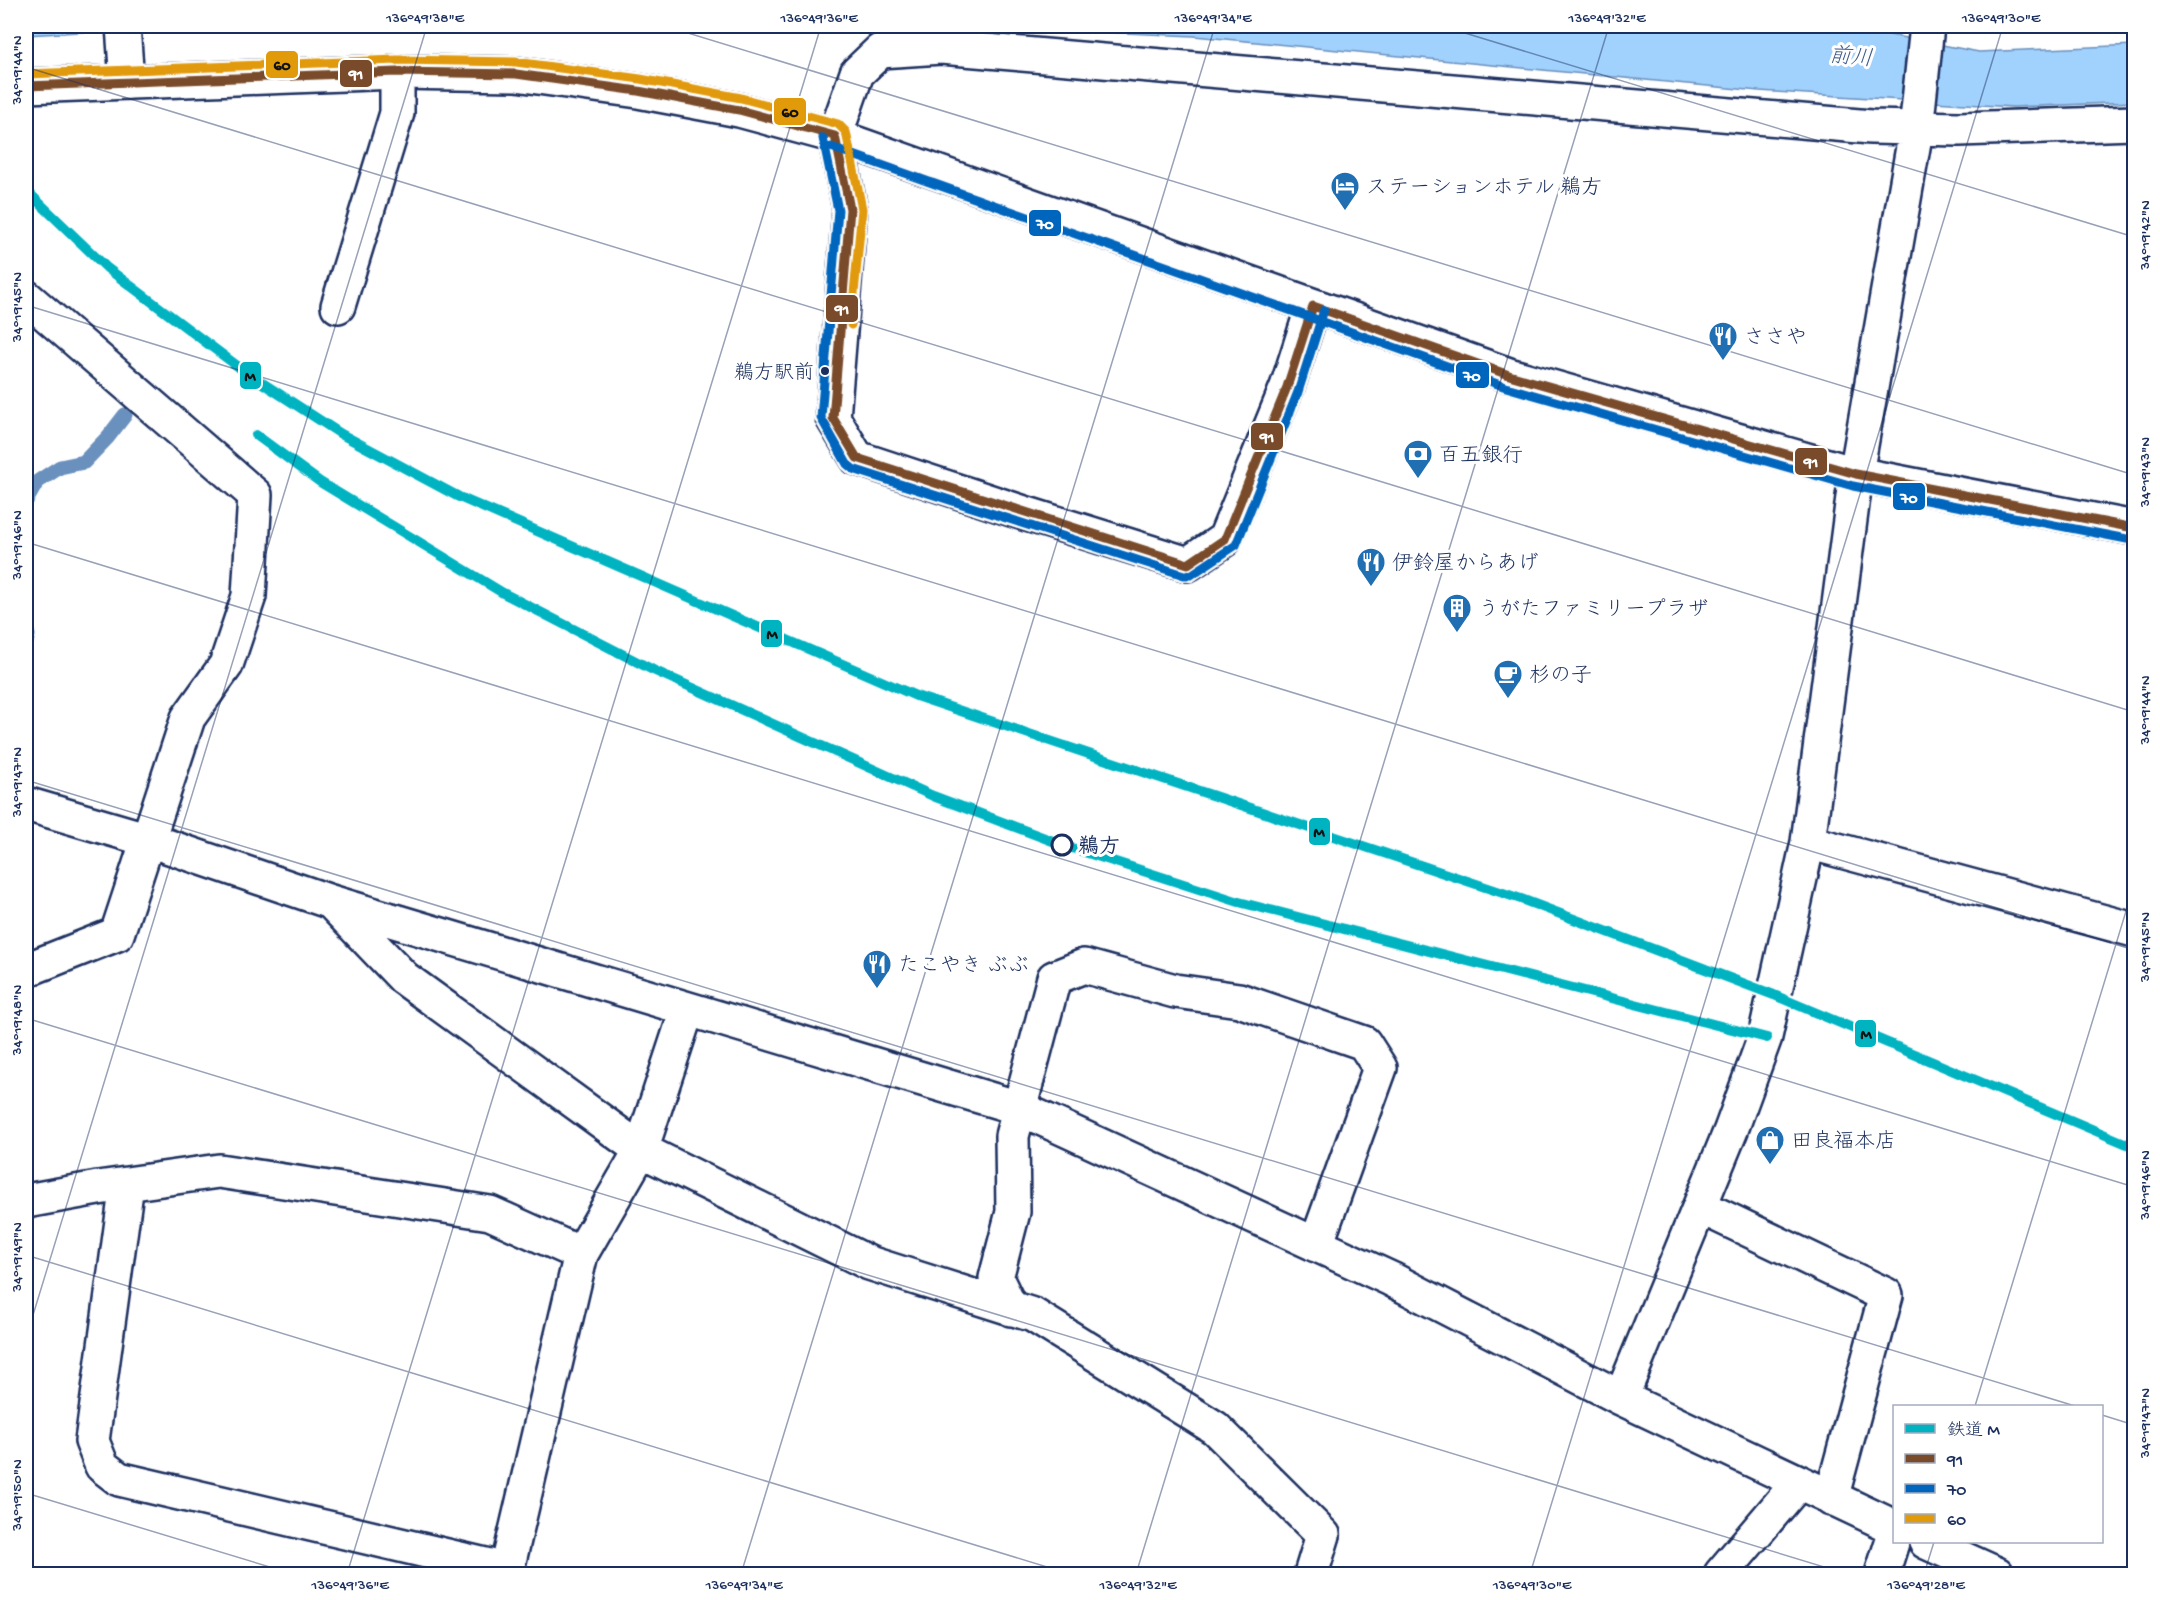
<svg xmlns="http://www.w3.org/2000/svg" width="2160" height="1600" font-family="'Gochi Hand','Klee One',sans-serif">
	<style>
		.water { fill: #a1d1fd; stroke: #6b90bd; stroke-width: 1.5 }
		.lines { fill: none; stroke-linecap: round; stroke-linejoin: round }
		.stream { stroke: #6b90bd; stroke-width: 15 }
		.minor-casing { stroke: #1b2f5e; stroke-width: 38 }
		.highway-casing { stroke: #1b2f5e; stroke-width: 38 }
		.minor { stroke: #fff; stroke-width: 33 }
		.highway { stroke: #fff; stroke-width: 33 }
		.bus-1-casing { stroke: #fff; stroke-width: 14 }
		.bus-2-casing { stroke: #fff; stroke-width: 14 }
		.bus-3-casing { stroke: #fff; stroke-width: 14 }
		.bus-1 { stroke: #7a4b2a; stroke-width: 9 }
		.bus-2 { stroke: #0065bd; stroke-width: 9 }
		.bus-3 { stroke: #e19a09; stroke-width: 9 }
		.rail-1-casing { stroke: #fff; stroke-width: 15 }
		.rail-1 { stroke: #00b3c1; stroke-width: 10 }
		.ticks { fill: none; stroke: #1b2f5e; stroke-width: 1.5; stroke-opacity: 0.45 }
		.bus-dot { fill: #1b2f5e; stroke: #fff; stroke-width: 2 }
		.stop-dot { fill: #fff; stroke: #1b2f5e; stroke-width: 3 }
		.labels { text-anchor: middle; stroke-width: 6; stroke-linejoin: round; paint-order: stroke }
		.bus-label { font-size: 20px; fill: #1b2f5e; stroke: #fff; text-anchor: end }
		.poi-label { font-size: 21px; fill: #1b2f5e; stroke: #fff; text-anchor: start }
		.stop-label { font-size: 21px; font-weight: bold; fill: #1b2f5e; stroke: #fff; text-anchor: start }
		.water-label { font-size: 22px; font-style: italic; fill: #3c5886; stroke: #fff }
		.line-badge { stroke: #fff; stroke-width: 2 }
		.badge-label { font-size: 16px; text-anchor: middle; font-weight: bold; fill: #fff }
		.pale-badge-label { font-size: 16px; text-anchor: middle; font-weight: bold; fill: #111 }
		.neatline { fill: none; stroke: #1b2f5e; stroke-width: 2 }
		.ticks-label { font-size: 15px; text-anchor: middle; fill: #1b2f5e }
	</style>
	<rect width="100%" height="100%" fill="#fff"/>
	<filter id="ink" filterUnits="userSpaceOnUse"><feTurbulence type="fractalNoise" baseFrequency=".0167" numOctaves="2"/><feDisplacementMap in="SourceGraphic" scale="12" xChannelSelector="R" yChannelSelector="G"/><feConvolveMatrix kernelMatrix="1 2 1 2 8 2 1 2 1" color-interpolation-filters="sRGB"/></filter>
	<g filter="url(#ink)">
		<path class="water" d="M26,26H189L26,35Z
			M962,26H1843L1979,52L2134,45V102L2013,107L1759,91L1194,36Z"/>
		<g class="lines">
			<path class="stream" d="M26,501L37,482L60,467L84,462L108,437L125,415
				M26,629L28,635L26,642"/>
			<g class="minor-casing">
				<path id="minor" d="M123,26L127,82
					M26,297L255,495L249,596L226,665L188,718L117,934L26,970
					M338,306L397,113V72
					M1313,306L1287,387L1225,539L1188,564L1024,513L857,458L833,418L850,209L835,136L857,73L880,51L941,47L1871,127L1959,129L2134,123
					M26,804L149,840L331,902L1019,1108L1391,1279L1621,1398L1894,1527
					M1808,842L2134,930
					M334,905L404,978L641,1150L869,1263L1033,1315L1215,1428L1323,1535L1311,1574
					M127,1184L92,1441L102,1466L119,1479L507,1570
					M26,1201L98,1188L219,1171L490,1213L581,1254
					M1701,1207L1886,1295L1831,1499
					M1011,1309L996,1278L1013,1212L1012,1136L1054,978L1084,966L1175,991L1239,1000L1364,1043L1380,1068L1316,1245
					M1621,1398L1731,1130L1765,1037L1808,842L1856,474L1916,130L1927,26
					M1926,1542L1997,1574
					M506,1574L581,1254L641,1150L687,1010
					M1721,1574L1799,1482
					M1882,1574L1894,1536"/>
			</g>
			<g class="highway-casing">
				<path id="highway" d="M26,86L397,72L516,74L638,91L739,110L835,136L1509,375L1856,474L2134,528"/>
			</g>
			<use href="#minor" class="minor"/>
			<use href="#highway" class="highway"/>
			<g class="bus-1-casing">
				<path id="bus-1" d="M26,86L397,72L516,74L638,91L739,110L835,136L850,209L833,418L857,458L1188,564L1225,539L1287,387L1313,306L1509,375L1856,474L2134,528"/>
			</g>
			<g class="bus-2-casing">
				<path id="bus-2" d="M823,138L838,210L821,418L847,464L853,469L1184,575H1191L1236,545L1298,392L1324,310
					M831,147L1506,387L1853,486L2132,540"/>
			</g>
			<g class="bus-3-casing">
				<path id="bus-3" d="M26,74L397,60L516,62L640,79L741,98L838,124L846,132L862,209L851,325"/>
			</g>
			<use href="#bus-1" class="bus-1"/>
			<use href="#bus-2" class="bus-2"/>
			<use href="#bus-3" class="bus-3"/>
			<g class="rail-1-casing">
				<path id="rail-1" d="M26,190L107,268L244,371L341,434L459,497L916,696L1521,899L1774,995L2134,1147
					M256,435L320,482L503,593L653,670L933,796L1066,846L1239,902L1767,1038"/>
			</g>
			<use href="#rail-1" class="rail-1"/>
		</g>
	</g>
	<path class="ticks" d="M665,26L2134,475M1442,26L2134,237M26,49L33,26M26,67L2134,712M26,305L2134,950M26,542L2134,1187M26,780L2075,1406M26,1018L1847,1574M26,1255L1070,1574M26,1338L427,26M1975,1406L2134,885M2102,1415L2134,1425M26,1493L293,1574M347,1574L821,26M741,1574L1215,26M1136,1574L1609,26M1530,1574L2003,26M1924,1574L1934,1542"/>
	<defs>
		<g id="hotel-pin" transform="scale(1.5)"><path d="M0 17L-7.5 6A9.5 9.5 0 1 1 7.5 6Z" fill="#1f6fb2" stroke="#fff"/><path d="M-6-4.5h1.5V1H6V5H4.5V3h-9V5H-6ZM-4 0a1.8 1.8 0 1 1 3.6 0ZM.5 0V-2.5h3Q6-2.5 6 0Z" fill="#fff"/></g>
		<g id="restaurant-pin" transform="scale(1.5)"><path d="M0 17L-7.5 6A9.5 9.5 0 1 1 7.5 6Z" fill="#1f6fb2" stroke="#fff"/><path d="M-5-6h1v4h1v-4h1v4h1v-4h1v5L-1.5 .5V6h-2V.5L-5-1ZM5-6V6H3V1.5H1.5Q1.5-4 5-6Z" fill="#fff"/></g>
		<g id="bank-pin" transform="scale(1.5)"><path d="M0 17L-7.5 6A9.5 9.5 0 1 1 7.5 6Z" fill="#1f6fb2" stroke="#fff"/><path d="M-6-4H6V4H-6ZM0-2.3a2.3 2.3 0 1 0 0 4.6a2.3 2.3 0 1 0 0-4.6Z" fill="#fff"/></g>
		<g id="building-pin" transform="scale(1.5)"><path d="M0 17L-7.5 6A9.5 9.5 0 1 1 7.5 6Z" fill="#1f6fb2" stroke="#fff"/><path d="M-4-6H4V6H1V3H-1V6H-4ZM-2.5-4.3h1.7v1.8h-1.7ZM.8-4.3h1.7v1.8H.8ZM-2.5-1h1.7V.8h-1.7ZM.8-1h1.7V.8H.8Z" fill="#fff"/></g>
		<g id="cafe-pin" transform="scale(1.5)"><path d="M0 17L-7.5 6A9.5 9.5 0 1 1 7.5 6Z" fill="#1f6fb2" stroke="#fff"/><path d="M-5.5-4.5H6V0H3Q3 3.5 0 3.5H-2.5Q-5.5 3.5-5.5 0ZM3-3.2v2h1.7v-2ZM-6 4.5H4V6H-6Z" fill="#fff"/></g>
		<g id="shop-pin" transform="scale(1.5)"><path d="M0 17L-7.5 6A9.5 9.5 0 1 1 7.5 6Z" fill="#1f6fb2" stroke="#fff"/><path d="M-5-2.5h2.3a2.7 3.5 0 0 1 5.4 0H5L5.5 6h-11ZM-1.5-2.5h3a1.5 2.3 0 0 0-3 0Z" fill="#fff"/></g>
	</defs>
	<g fill-rule="evenodd">
		<use href="#hotel-pin" x="1345" y="186"/>
		<use href="#restaurant-pin" x="1723" y="336"/>
		<use href="#bank-pin" x="1418" y="454"/>
		<use href="#restaurant-pin" x="1371" y="562"/>
		<use href="#building-pin" x="1457" y="608"/>
		<use href="#cafe-pin" x="1508" y="674"/>
		<use href="#restaurant-pin" x="877" y="964"/>
		<use href="#shop-pin" x="1770" y="1140"/>
	</g>
	<circle class="bus-dot" cx="825" cy="371" r="5"/>
	<circle class="stop-dot" cx="1062" cy="845" r="10"/>
	<g class="labels">
		<g class="bus-label">
			<text x="814" y="378">鵜方駅前</text>
		</g>
		<g class="poi-label">
			<text x="1366" y="193">ステーションホテル 鵜方</text>
			<text x="1744" y="343">ささや</text>
			<text x="1439" y="461">百五銀行</text>
			<text x="1392" y="569">伊鈴屋からあげ</text>
			<text x="1478" y="615">うがたファミリープラザ</text>
			<text x="1529" y="681">杉の子</text>
			<text x="898" y="971">たこやき ぶぶ</text>
			<text x="1791" y="1147">田良福本店</text>
		</g>
		<g class="stop-label">
			<text x="1078" y="852">鵜方</text>
		</g>
		<g class="water-label">
			<text transform="translate(1851 55) rotate(5)" y="8">前川</text>
		</g>
	</g>
	<g class="line-badge">
		<rect x="265" y="50" width="34" height="29" rx="6" fill="#e19a09"/>
		<rect x="339" y="59" width="34" height="29" rx="6" fill="#7a4b2a"/>
		<rect x="773" y="97" width="34" height="29" rx="6" fill="#e19a09"/>
		<rect x="1028" y="209" width="34" height="28" rx="6" fill="#0065bd"/>
		<rect x="825" y="294" width="34" height="29" rx="6" fill="#7a4b2a"/>
		<rect x="1455" y="361" width="35" height="28" rx="6" fill="#0065bd"/>
		<rect x="239" y="361" width="23" height="29" rx="6" fill="#00b3c1"/>
		<rect x="1250" y="422" width="34" height="29" rx="6" fill="#7a4b2a"/>
		<rect x="1794" y="447" width="34" height="29" rx="6" fill="#7a4b2a"/>
		<rect x="1892" y="482" width="34" height="29" rx="6" fill="#0065bd"/>
		<rect x="760" y="619" width="23" height="29" rx="6" fill="#00b3c1"/>
		<rect x="1308" y="817" width="23" height="29" rx="6" fill="#00b3c1"/>
		<rect x="1854" y="1019" width="23" height="29" rx="6" fill="#00b3c1"/>
	</g>
	<g class="badge-label">
		<text x="356" y="79">91</text>
		<text x="1045" y="229">70</text>
		<text x="842" y="314">91</text>
		<text x="1472" y="381">70</text>
		<text x="1267" y="442">91</text>
		<text x="1811" y="467">91</text>
		<text x="1909" y="503">70</text>
	</g>
	<g class="pale-badge-label">
		<text x="282" y="70">60</text>
		<text x="790" y="117">60</text>
		<text x="250" y="381">M</text>
		<text x="772" y="639">M</text>
		<text x="1319" y="837">M</text>
		<text x="1866" y="1039">M</text>
	</g>
	<rect width="2160" height="1600" fill="none" stroke="#fff" stroke-width="66"/>
	<rect x="1893" y="1405" width="210" height="138" fill="#ffffff" stroke="#a4acbf" stroke-width="1.5"/>
	<rect x="1905" y="1424" width="30" height="9" fill="#00b3c1" stroke="#a4acbf" stroke-width="1.5"/>
	<text x="1947" y="1435" font-size="18" fill="#1b2f5e">鉄道 M</text>
	<rect x="1905" y="1454" width="30" height="9" fill="#7a4b2a" stroke="#a4acbf" stroke-width="1.5"/>
	<text x="1947" y="1465" font-size="18" fill="#1b2f5e">91</text>
	<rect x="1905" y="1484" width="30" height="9" fill="#0065bd" stroke="#a4acbf" stroke-width="1.5"/>
	<text x="1947" y="1495" font-size="18" fill="#1b2f5e">70</text>
	<rect x="1905" y="1514" width="30" height="9" fill="#e19a09" stroke="#a4acbf" stroke-width="1.5"/>
	<text x="1947" y="1525" font-size="18" fill="#1b2f5e">60</text>
	<rect x="33" y="33" width="2094" height="1534" class="neatline"/>
	<g class="ticks-label">
		<text x="425" y="22">136°49'38"E</text>
		<text x="819" y="22">136°49'36"E</text>
		<text x="1213" y="22">136°49'34"E</text>
		<text x="1607" y="22">136°49'32"E</text>
		<text x="2001" y="22">136°49'30"E</text>
		<text transform="translate(16 70) rotate(-90)" y="5">34°19'44"N</text>
		<text transform="translate(2144 235) rotate(-90)" y="5">34°19'42"N</text>
		<text transform="translate(16 307) rotate(-90)" y="5">34°19'45"N</text>
		<text transform="translate(2144 472) rotate(-90)" y="5">34°19'43"N</text>
		<text transform="translate(16 545) rotate(-90)" y="5">34°19'46"N</text>
		<text transform="translate(2144 710) rotate(-90)" y="5">34°19'44"N</text>
		<text transform="translate(16 782) rotate(-90)" y="5">34°19'47"N</text>
		<text transform="translate(2144 947) rotate(-90)" y="5">34°19'45"N</text>
		<text transform="translate(16 1020) rotate(-90)" y="5">34°19'48"N</text>
		<text transform="translate(2144 1185) rotate(-90)" y="5">34°19'46"N</text>
		<text transform="translate(16 1257) rotate(-90)" y="5">34°19'49"N</text>
		<text transform="translate(2144 1423) rotate(-90)" y="5">34°19'47"N</text>
		<text transform="translate(16 1495) rotate(-90)" y="5">34°19'50"N</text>
		<text x="350" y="1589">136°49'36"E</text>
		<text x="744" y="1589">136°49'34"E</text>
		<text x="1138" y="1589">136°49'32"E</text>
		<text x="1532" y="1589">136°49'30"E</text>
		<text x="1926" y="1589">136°49'28"E</text>
	</g>
</svg>
